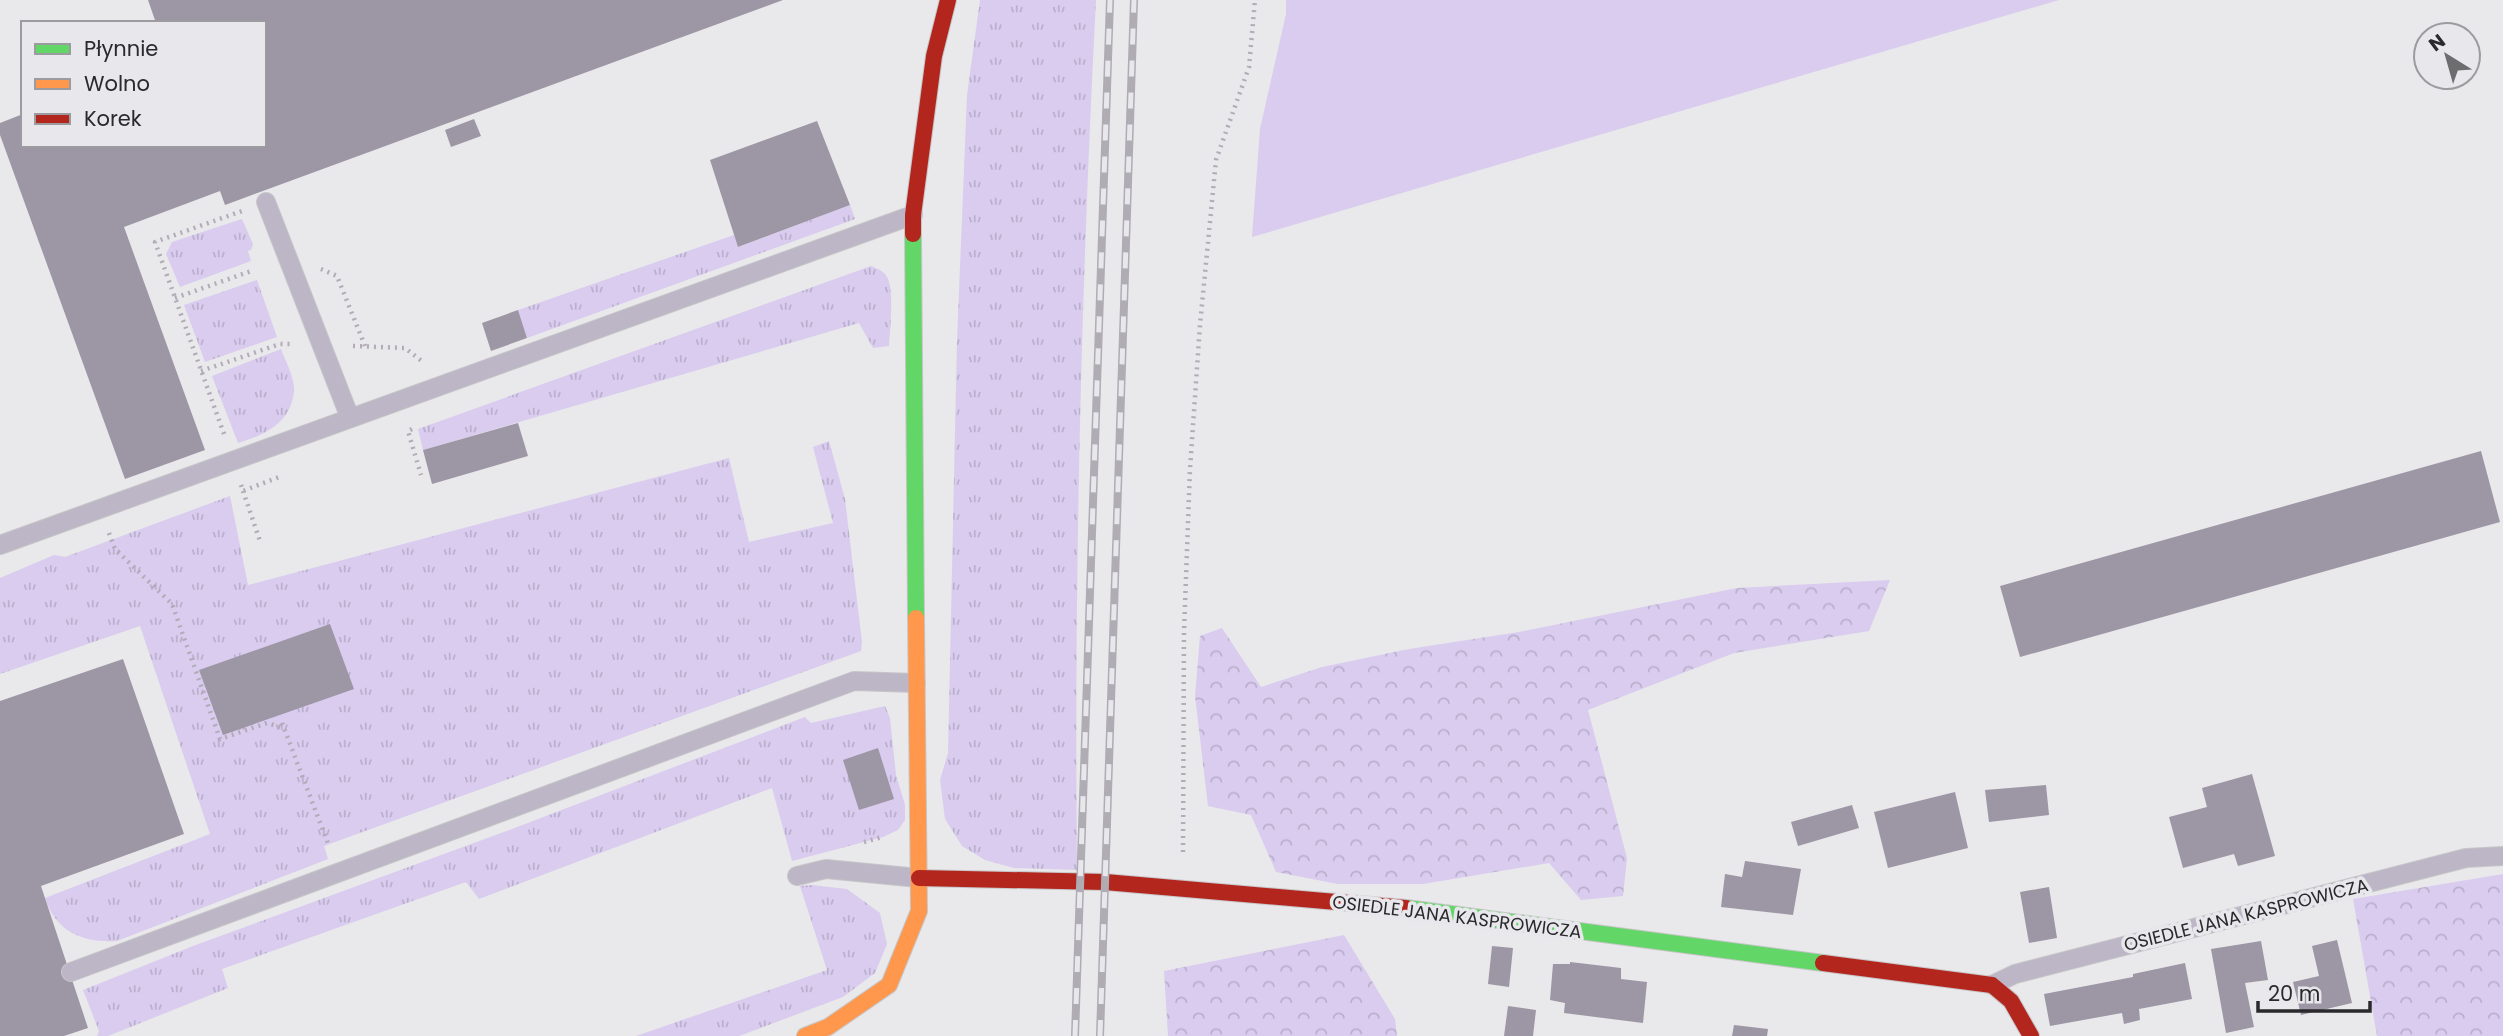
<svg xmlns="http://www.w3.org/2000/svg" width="2503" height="1036" font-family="Poppins,sans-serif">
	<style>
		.grass { fill: url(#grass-tufts) }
		.forest { fill: url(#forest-crowns) }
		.park { fill: #d9ccef }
		.building { fill: #9d96a5 }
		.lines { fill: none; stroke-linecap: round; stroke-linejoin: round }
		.lane-casing { stroke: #c7c6c8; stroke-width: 20 }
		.fast-casing { stroke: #c7c6c8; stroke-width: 18 }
		.slow-casing { stroke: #c7c6c8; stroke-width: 18 }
		.jam-casing { stroke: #c7c6c8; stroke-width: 18 }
		.path { stroke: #b1acb7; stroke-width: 4.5; stroke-dasharray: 2 5; stroke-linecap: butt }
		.lane { stroke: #bcb6c6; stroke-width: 18 }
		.fast { stroke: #63d668; stroke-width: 16 }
		.slow { stroke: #ff974d; stroke-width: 16 }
		.jam { stroke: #b3261e; stroke-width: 16 }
		.rail-casing { stroke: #afacb4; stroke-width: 8 }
		.rail { stroke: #e8e7ec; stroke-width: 5; stroke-dasharray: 16; stroke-linecap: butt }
		.labels { text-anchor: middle; stroke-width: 7; stroke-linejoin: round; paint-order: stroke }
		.street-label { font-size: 18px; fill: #2a292b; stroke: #e8e7ec }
	</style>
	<defs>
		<pattern id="grass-tufts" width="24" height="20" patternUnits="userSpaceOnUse" patternTransform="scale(1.75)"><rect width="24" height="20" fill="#d9ccef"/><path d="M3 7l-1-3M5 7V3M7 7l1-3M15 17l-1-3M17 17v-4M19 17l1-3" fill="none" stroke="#baafcd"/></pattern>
		<pattern id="forest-crowns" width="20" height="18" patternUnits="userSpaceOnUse" patternTransform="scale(1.75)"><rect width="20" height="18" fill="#d9ccef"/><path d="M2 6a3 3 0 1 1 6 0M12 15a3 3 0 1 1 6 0" fill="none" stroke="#baafcd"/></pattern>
	</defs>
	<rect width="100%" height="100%" fill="#e9e8eb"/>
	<path class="grass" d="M980,0H1096C1081,289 1074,580 1077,870L1014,868L985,860L962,846L945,819L940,780L948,753L957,341L967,95Z
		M850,205L855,219L527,338L518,310L734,235L739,247Z
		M242,219L253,244L251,250L248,251L251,261L180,287L166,254L172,242Z
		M871,266C878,269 885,271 888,279C894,295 890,327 889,346L873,348L859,323L423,450L418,429Z
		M257,280L277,337L205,362L184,305Z
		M281,349C285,360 295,378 294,391C291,423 265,435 238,443L212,376Z
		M829,441L845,499L862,642L861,651L324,846L328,859L117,941C83,943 56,932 45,898L210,834L140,626L0,674V578L54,555L65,557L230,496L248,585L729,458L749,542L833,523L813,447Z
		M885,706L890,718L896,775L905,805V820L898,830L883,837L792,861L772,788L479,899L466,882L222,969L228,988L108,1036H97L99,1031L83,990L193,946L512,829L805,717L811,723Z
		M812,885L847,889L880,913L887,944L875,973L843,997L739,1036H636L827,970L800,886Z"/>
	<path class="forest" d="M1890,580L1869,631L1734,653L1588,710L1627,858L1623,896L1581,900L1549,863L1423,884H1338L1276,872L1251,815L1208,806L1195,696L1200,636L1222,628L1261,687L1322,667L1409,649L1519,632L1737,588Z
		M2503,874V1036H2377L2353,899Z
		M1344,935L1395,1019L1397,1036H1168L1164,971Z"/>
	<path class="park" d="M1286,0H2059L1252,237L1260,129L1286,14Z"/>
	<path class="building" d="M148,0H783L225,205L220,191L124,227L205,450L125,479L0,135V123L23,114V145H264V23H156Z
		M474,119L481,136L451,147L445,130Z
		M817,121L850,205L738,247L710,160Z
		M518,310L527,338L491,351L482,323Z
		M518,423L528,456L432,484L423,450Z
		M2481,451L2500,522L2020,657L2000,586Z
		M330,624L354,689L223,735L199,670Z
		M123,659L184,834L41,886L88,1028L64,1036H0V701Z
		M878,748L894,799L859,810L843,760Z
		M2252,774L2275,856L2238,866L2234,854L2183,868L2169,817L2207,807L2202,788Z
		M2046,785L2049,815L1989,822L1985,790Z
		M1955,792L1968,848L1888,868L1874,812Z
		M1852,805L1859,828L1798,846L1791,822Z
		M1745,861L1801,869L1793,915L1721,907L1725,874L1742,877Z
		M2049,887L2057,938L2029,943L2020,892Z
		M2337,940L2352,1003L2301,1015L2293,982L2319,976L2312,946Z
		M2261,941L2268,980L2245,983L2254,1027L2226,1033L2211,949Z
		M1492,946L1513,948L1509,987L1488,984Z
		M1570,962L1621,968V979L1647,982L1643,1023L1564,1013L1565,1003L1550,1000L1553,964H1570Z
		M2185,963L2192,999L2139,1009L2140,1020L2124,1024L2122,1013L2050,1026L2044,994L2133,977V974Z
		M1508,1006L1536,1010L1533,1036H1504Z
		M1734,1025L1768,1029L1767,1036H1732Z"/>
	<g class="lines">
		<g class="lane-casing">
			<path id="lane" d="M266,202L350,418
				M0,545L913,215
				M797,876L826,869L919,878
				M71,972L854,681L916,683
				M1992,985L2015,974L2466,858L2503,856"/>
		</g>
		<g class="fast-casing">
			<path id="fast" d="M913,234L916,618
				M1406,908L1823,963"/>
		</g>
		<g class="slow-casing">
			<path id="slow" d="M805,1036L828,1027L889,985L919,911L916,618"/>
		</g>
		<g class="jam-casing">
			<path id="jam" d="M913,234V215L934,56L948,0
				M919,878L1105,882L1406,908
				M1823,963L1992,985L2011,1001L2031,1036"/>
		</g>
		<path class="path" d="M321,269L337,276L365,346
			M175,298L254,270
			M353,346L405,348L423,362
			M201,371L280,344H292
			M412,429L408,431L421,475
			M224,434L155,242L242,211
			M241,485L243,491L279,477
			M243,491L260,541
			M109,533L115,549L172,604L220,739L267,723L283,728
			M282,723L329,846
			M864,842L882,837
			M1183,852L1184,632L1190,469L1200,325L1216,160L1249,67L1255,0"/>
		<use href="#lane" class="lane"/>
		<use href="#fast" class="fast"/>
		<use href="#slow" class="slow"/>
		<use href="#jam" class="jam"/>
		<g class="rail-casing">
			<path id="rail" d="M1075,1036L1110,0
				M1100,1036L1134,0"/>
		</g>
		<use href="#rail" class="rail"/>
	</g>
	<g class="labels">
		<g class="street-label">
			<text transform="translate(2246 915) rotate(-14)" y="6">OSIEDLE JANA KASPROWICZA</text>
			<text transform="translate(1457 917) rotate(7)" y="6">OSIEDLE JANA KASPROWICZA</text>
		</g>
	</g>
	<rect x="21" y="21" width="245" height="126" fill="#e8e7ec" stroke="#9c9b9f" stroke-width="2"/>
	<rect x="35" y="44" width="35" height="10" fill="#63d668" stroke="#9c9b9f" stroke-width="2"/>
	<text x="84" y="56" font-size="21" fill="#2a292b">Płynnie</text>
	<rect x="35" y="79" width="35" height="10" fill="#ff974d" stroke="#9c9b9f" stroke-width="2"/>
	<text x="84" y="91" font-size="21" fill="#2a292b">Wolno</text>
	<rect x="35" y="114" width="35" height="10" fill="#b3261e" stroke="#9c9b9f" stroke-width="2"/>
	<text x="84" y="126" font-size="21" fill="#2a292b">Korek</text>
	<g transform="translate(2447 56) rotate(323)"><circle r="33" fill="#e8e7ec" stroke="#9c9b9f" stroke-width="2"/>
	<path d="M0-5L12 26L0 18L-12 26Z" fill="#6d6c6e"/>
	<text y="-10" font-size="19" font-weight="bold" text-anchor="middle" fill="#2a292b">N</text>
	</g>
	<path d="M2258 1001v10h112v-10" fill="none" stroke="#2a292b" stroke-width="3.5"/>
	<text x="2268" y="1001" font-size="21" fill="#2a292b" stroke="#e8e7ec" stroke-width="5" paint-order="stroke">20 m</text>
</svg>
